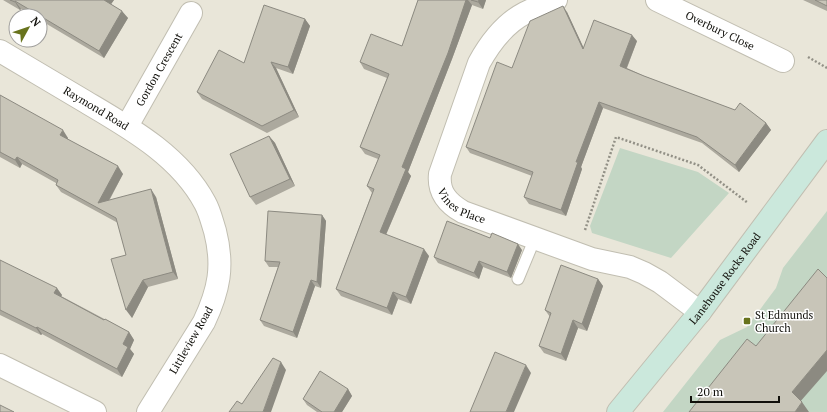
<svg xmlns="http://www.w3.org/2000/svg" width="827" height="412" font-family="'PT Serif',serif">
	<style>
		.green { fill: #c3d6c4 }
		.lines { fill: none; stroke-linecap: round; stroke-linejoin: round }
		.lane-casing { stroke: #c1beb1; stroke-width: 13 }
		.street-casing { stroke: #c1beb1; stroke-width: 24 }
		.secondary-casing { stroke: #c1beb1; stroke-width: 24 }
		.path { stroke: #929086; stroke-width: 2.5; stroke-dasharray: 2 2; stroke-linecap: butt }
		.lane { stroke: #fff; stroke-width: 11 }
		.street { stroke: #fff; stroke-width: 22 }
		.secondary { stroke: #cbe8dc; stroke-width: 22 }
		.wall { fill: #aca99e }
		.shaded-wall { fill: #8c8a81 }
		.building { fill: #c8c5b8; stroke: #8c8a81 }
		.poi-dot { fill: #68731d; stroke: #fff; stroke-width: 1.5 }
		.labels { text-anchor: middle; stroke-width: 3; stroke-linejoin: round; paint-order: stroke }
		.street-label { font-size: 11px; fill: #11100b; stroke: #fff }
		.poi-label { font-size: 11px; fill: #11100b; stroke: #fff; text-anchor: start }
	</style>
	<rect width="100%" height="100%" fill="#e9e6d9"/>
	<path class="green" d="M620,148L698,172L729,193L671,258L592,233L590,226Z
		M827,211V412H663L720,340L747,327L776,288L783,268Z"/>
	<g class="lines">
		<g class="lane-casing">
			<path id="lane" d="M518,279L535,238"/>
		</g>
		<g class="street-casing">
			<g id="street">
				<path id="s1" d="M556,0C546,4 535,8 525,13C504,24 490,43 479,63L440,174C438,192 447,203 463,212L592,259L630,267L644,273L660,282L700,312"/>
				<path id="s2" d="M657,0L783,61"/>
				<path id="s3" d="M0,51C29,68 57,85 86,102C130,128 180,156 205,203C210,212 212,222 215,231C224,266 219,290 204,322L148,412"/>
				<path id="s4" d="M127,126L191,13"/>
				<path d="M0,365L95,412"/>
			</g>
		</g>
		<g class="secondary-casing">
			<g id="secondary">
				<path id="s5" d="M618,412L700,312L827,141"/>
			</g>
		</g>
		<path class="path" d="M808,57L827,68
			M585,230L616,137L698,165L748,203"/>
		<use href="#lane" class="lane"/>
		<use href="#street" class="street"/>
		<use href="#secondary" class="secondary"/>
	</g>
	<path class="wall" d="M3,0H114L111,4L128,18L104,58L40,20V16H33L21,9L20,10Z
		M418,0H486L483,9L472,5L452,59L408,172L411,176L386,235L429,256L411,304L398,299L392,315L341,296L336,289L372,193L367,186L378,159L365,154L360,147L387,78L364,69L360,62L402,46Z
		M803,0H827V11Z
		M567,12L583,47L637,41L627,68L644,76L766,123L771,130L739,172L702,143L603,108L581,167L582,169L566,216L529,204L524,197L532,176L470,153L466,147L512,68Z
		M305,19L310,26L293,74L276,68L299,117L267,133L202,99L197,92L244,63Z
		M0,95L68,138V139L123,174L109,201L156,197L178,279L148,287L132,318L126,255L118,223L61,192L56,185V183L22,164L20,168L0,157Z
		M269,136L275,143L295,186L256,205L250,197Z
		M322,215L326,221L321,288L315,286L297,338L264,326L260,320L278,267H269L265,261Z
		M490,238L522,250L511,278L483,267L479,279L438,263L434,257Z
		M0,260L62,295L61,296L129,332L134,340L130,349L134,354L122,377L42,334L41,335L0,315Z
		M598,279L603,286L587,331L578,328L566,361L544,353L539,346L550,317L545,310Z
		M348,389L352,396L342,412H317L307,405L303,399Z"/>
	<path class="shaded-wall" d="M104,0H114L109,7Z
		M466,0H468L472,5L452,59L408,172L411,176L384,239L380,232L402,167Z
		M479,0H486L483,9L478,2Z
		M15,1L21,9L20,10L15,2Z
		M563,6L567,12L587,55L583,49Z
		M122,11L128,18L104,58L99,51Z
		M305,19L310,26L293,74L288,67Z
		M632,35L637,41L625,72L620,66Z
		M271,62L276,68L299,117L294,110Z
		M599,102L603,108L581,167L582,169L566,216L561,210L576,162Z
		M766,123L771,130L739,172L735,165Z
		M63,130L68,138L66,142L60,135Z
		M269,136L275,143L295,186L290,179Z
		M17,157L22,164L20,168L15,160Z
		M118,166L123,174L103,211L98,203Z
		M151,189L156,197L178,279L173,272Z
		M322,215L326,221L321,288L317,282Z
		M518,244L522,250L511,278L507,272Z
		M424,249L429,256L411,304L406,297Z
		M479,261L483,267L479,279L474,273Z
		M598,279L603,286L587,331L582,324Z
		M143,280L148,287L132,318L126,310Z
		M311,280L315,286L297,338L293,332Z
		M57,288L62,295L59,300L54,293Z
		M393,292L398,299L392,315L387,308Z
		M573,320L578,328L566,361L561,354Z
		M37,327L42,334L41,335L36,328Z
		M129,332L134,340L130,349L134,354L122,377L117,369L123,344Z
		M827,350V371L799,403L792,392Z
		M281,362L286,370L271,412H263Z
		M526,365L531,373L514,412H506Z
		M348,389L352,396L342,412H334Z
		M802,402L809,412H795Z"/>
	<path class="building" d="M10,0H104L122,11L99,51L15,1V2Z
		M418,0H466L448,53L402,167L406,169L380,232L424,249L406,297L393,292L387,308L336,289L374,189L367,186L380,155L360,147L389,74L360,62L371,34L402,46Z
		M471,0H479L478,2Z
		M815,0H827V6Z
		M264,5L305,19L288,67L271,62L294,110L262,126L197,92L219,50L244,63Z
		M563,6L583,49L594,20L632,35L620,66L644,76L735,110L740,103L766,123L735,165L697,137L599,102L576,162H578L561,210L524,197L533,172L466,147L497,62L512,68L530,21Z
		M0,95L63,130L60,135L118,166L98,203L151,189L173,272L143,280L126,310L111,259L126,255L116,218L56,185L58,180L17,157L15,160L0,152Z
		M269,136L290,179L250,197L230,154Z
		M268,211L322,215L317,282L311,280L293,332L260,320L280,262L265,261Z
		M447,221L490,238L492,233L518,244L507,272L479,261L474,273L434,257Z
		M0,260L57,288L54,293L104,320L105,319L129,332L123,344L128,347L117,369L37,327L36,328L0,310Z
		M561,265L598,279L582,324L573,320L561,354L539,346L551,313L545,310Z
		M818,269L827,278V350L792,392L802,402L795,412H689L747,339L756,346Z
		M495,352L526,365L506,412H470Z
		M273,358L281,362L263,412H229L237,401L242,404Z
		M320,371L348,389L334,412H322L303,399Z
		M0,405L14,412H0Z"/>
	<rect class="poi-dot" x="743" y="317" width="8" height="8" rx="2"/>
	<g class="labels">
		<g class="street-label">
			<text dy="4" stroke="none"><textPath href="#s2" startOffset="70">Overbury Close</textPath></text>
			<text dy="4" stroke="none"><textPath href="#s4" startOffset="65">Gordon Crescent</textPath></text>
			<text dy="4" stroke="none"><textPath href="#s3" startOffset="112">Raymond Road</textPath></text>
			<text dy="4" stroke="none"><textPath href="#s1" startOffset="263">Vines Place</textPath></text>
			<text dy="4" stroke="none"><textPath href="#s5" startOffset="171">Lanehouse Rocks Road</textPath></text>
			<text transform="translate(191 340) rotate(-60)" y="4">Littleview Road</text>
		</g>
		<g class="poi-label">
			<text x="755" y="319">St Edmunds<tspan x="755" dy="13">Church</tspan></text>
		</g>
	</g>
	<g transform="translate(28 28) rotate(50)"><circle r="19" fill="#ffffff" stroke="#a09f9d"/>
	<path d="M0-3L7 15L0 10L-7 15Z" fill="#68731d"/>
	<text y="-6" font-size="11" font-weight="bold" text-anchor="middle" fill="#11100b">N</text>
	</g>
	<path d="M691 396v6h88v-6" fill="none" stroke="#11100b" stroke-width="2"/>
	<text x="697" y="396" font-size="12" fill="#11100b" stroke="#ffffff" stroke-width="3" paint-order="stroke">20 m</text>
</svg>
